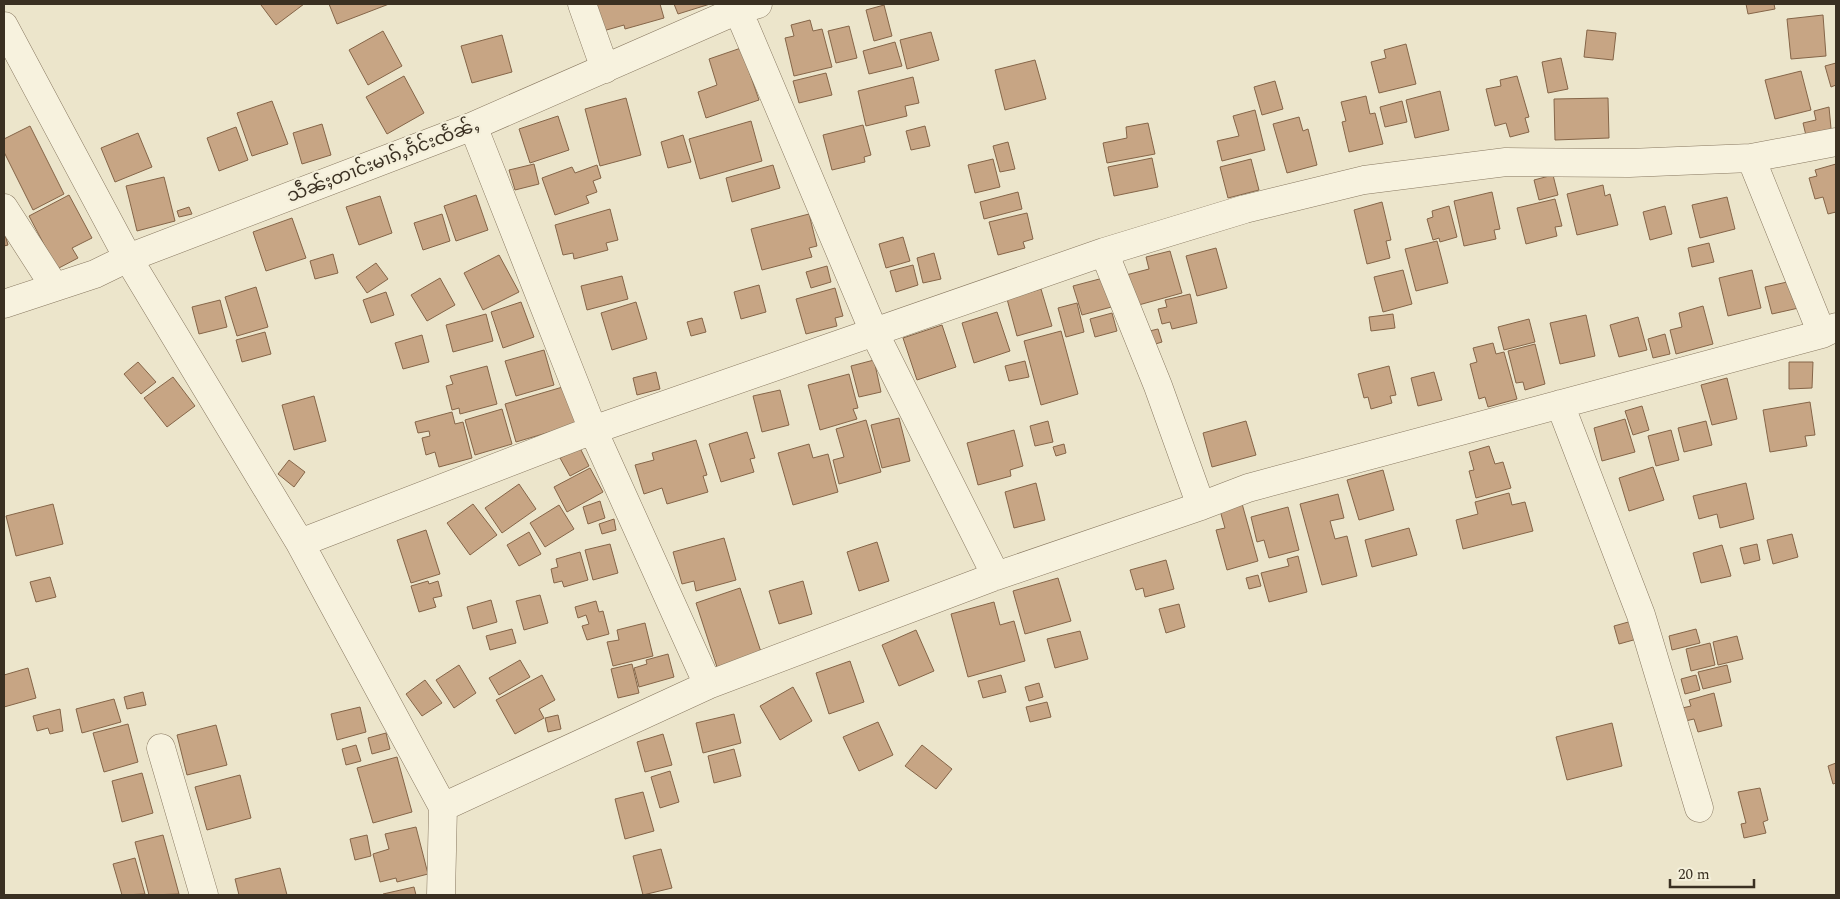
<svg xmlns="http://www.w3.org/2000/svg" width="1840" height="899" font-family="Spectral,'Noto Sans Myanmar',serif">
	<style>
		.building { fill: #c7a584; stroke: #856548 }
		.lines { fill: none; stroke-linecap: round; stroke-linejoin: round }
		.minor-casing { stroke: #887860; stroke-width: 29 }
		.minor { stroke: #f7f2de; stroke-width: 28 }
		.labels { text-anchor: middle; stroke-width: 4.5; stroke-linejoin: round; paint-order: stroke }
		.street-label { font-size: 18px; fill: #3a3022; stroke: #f4efda }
	</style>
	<rect width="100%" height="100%" fill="#ece5cb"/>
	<path class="building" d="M263,4H304L276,25L261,5Z
		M329,4H389L337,24Z
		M595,4H660L664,18L625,29L624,25L603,31Z
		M674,4H710L678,14Z
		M1746,4H1774L1775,9L1748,14Z
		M884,5L892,36L874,41L866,10Z
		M1823,15L1826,56L1791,59L1787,19Z
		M810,20L813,31L822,29L832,67L794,76L785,38L794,36L791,25Z
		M849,26L857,58L836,63L828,31Z
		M1587,30L1616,33L1613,60L1584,57Z
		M383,31L402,66L368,85L349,50Z
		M931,32L939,60L907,69L900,40Z
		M502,35L512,72L472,83L461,46Z
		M895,42L902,66L869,74L863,51Z
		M1406,44L1416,84L1379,93L1371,62L1386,58L1384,50Z
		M741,48L759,100L706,118L698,92L717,85L709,59Z
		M1561,58L1568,89L1548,93L1542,62Z
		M1035,60L1046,99L1005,110L995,70Z
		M1836,63V85L1831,87L1825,66Z
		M1801,71L1811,110L1775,119L1765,80Z
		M826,73L832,95L799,103L793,81Z
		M404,76L424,113L387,134L366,97Z
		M1517,76L1529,117L1525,118L1529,132L1510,137L1506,123L1495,126L1486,89L1501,86L1500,80Z
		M913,77L919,103L905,106L907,116L866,126L858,91Z
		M1275,81L1283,109L1262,115L1254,87Z
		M1440,91L1449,130L1415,138L1406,100Z
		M1366,96L1370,114L1375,113L1383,144L1349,152L1342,122L1346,121L1341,102Z
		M626,98L641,155L600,166L585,109Z
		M1608,98L1609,138L1555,140L1554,99Z
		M272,101L288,144L252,156L237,113Z
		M1402,101L1407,122L1385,127L1380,107Z
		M1829,107L1832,139L1808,144L1803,123L1816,120L1814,111Z
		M1255,110L1265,150L1222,161L1217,141L1239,136L1233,116Z
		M558,116L569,150L530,163L519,129Z
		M1299,117L1303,131L1308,129L1317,165L1287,173L1273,124Z
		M751,121L762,161L700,179L689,139Z
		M1148,123L1155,154L1107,163L1103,143L1127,138L1126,127Z
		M322,124L331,155L302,164L293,133Z
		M863,125L871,155L864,157L865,162L832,170L823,135Z
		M30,126L64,194L33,210L4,152V139Z
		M925,126L930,146L911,150L906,131Z
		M236,127L248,160L219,171L207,138Z
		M138,133L152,167L115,182L101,148Z
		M683,135L691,162L668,168L661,142Z
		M1008,142L1015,169L1000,172L993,146Z
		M1152,158L1158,187L1114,196L1108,167Z
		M993,159L1000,187L975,193L968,165Z
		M1251,159L1259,190L1228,198L1220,167Z
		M534,164L539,184L515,190L509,170Z
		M1836,164V212L1828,214L1823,197L1815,199L1809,178L1817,176L1815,170Z
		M597,165L601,178L593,181L597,192L586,196L589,203L555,215L542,178L572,167L575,173Z
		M773,165L780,188L732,202L726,178Z
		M1553,175L1558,195L1539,200L1534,180Z
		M164,177L175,221L137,231L126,186Z
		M1603,185L1605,196L1610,194L1618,225L1577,235L1567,194Z
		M1018,192L1022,209L984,219L980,202Z
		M1492,192L1500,229L1494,230L1496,239L1464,246L1454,201Z
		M69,195L92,238L72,248L78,258L57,269L29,216Z
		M476,195L488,230L456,241L444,206Z
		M380,196L392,233L359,245L346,207Z
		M1727,197L1735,229L1700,238L1692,205Z
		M1555,199L1562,226L1555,227L1557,236L1526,244L1517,208Z
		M1382,202L1391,240L1386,241L1390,258L1367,264L1354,210Z
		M1449,206L1457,237L1440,242L1439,238L1433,240L1427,219L1433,217L1432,211Z
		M1665,206L1672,234L1650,240L1643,212Z
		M189,207L192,214L179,217L177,211Z
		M610,209L618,240L606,243L608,250L574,259L573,253L563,255L555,225Z
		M1027,213L1033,239L1023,242L1025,248L998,255L989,222Z
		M442,214L450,241L423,250L414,223Z
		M809,214L817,246L809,248L812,257L762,270L751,229Z
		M292,218L306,258L266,271L253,232Z
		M4,231L8,245L4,246Z
		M903,237L910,261L886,268L879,244Z
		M1437,241L1448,283L1416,291L1405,249Z
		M1709,243L1714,262L1692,267L1688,248Z
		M1216,248L1227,288L1197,296L1186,256Z
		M1170,251L1182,293L1135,306L1126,275L1149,269L1146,257Z
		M934,253L941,279L923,283L917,258Z
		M333,254L338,273L315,279L310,261Z
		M499,255L519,292L483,310L464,273Z
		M376,263L388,279L367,293L356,277Z
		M913,265L918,285L896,292L890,271Z
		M827,266L831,282L811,288L806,272Z
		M1403,270L1412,304L1383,312L1374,277Z
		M1752,270L1761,308L1728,316L1719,278Z
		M622,276L628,299L587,310L581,286Z
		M1107,277L1115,306L1082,315L1073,286Z
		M440,278L455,305L427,321L411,295Z
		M1796,280L1803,307L1772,314L1765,287Z
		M759,285L766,312L741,319L734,292Z
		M256,287L268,327L237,336L225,297Z
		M835,288L843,316L835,318L837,326L806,334L796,299Z
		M1041,289L1052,326L1017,336L1007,299Z
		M386,292L394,315L371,323L363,300Z
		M1190,294L1197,323L1172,329L1170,322L1162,324L1158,309L1167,307L1165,300Z
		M220,300L227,327L199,334L192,307Z
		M521,302L534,337L503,348L491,312Z
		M636,302L647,339L612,350L601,313Z
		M1077,303L1084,332L1066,337L1058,308Z
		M1703,306L1713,344L1676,354L1670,330L1682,327L1679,313Z
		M997,312L1010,351L974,363L962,323Z
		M1112,313L1117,331L1095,337L1090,319Z
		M486,314L493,341L453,352L446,325Z
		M1393,314L1395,328L1371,331L1369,317Z
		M1586,315L1595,356L1560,364L1550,323Z
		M1638,317L1647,350L1619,357L1610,325Z
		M702,318L706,332L691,336L687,322Z
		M1529,319L1535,342L1504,350L1498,327Z
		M942,325L956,367L917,380L903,338Z
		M1158,329L1162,342L1149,346L1145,332Z
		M1061,331L1078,394L1041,405L1024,341Z
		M265,332L271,354L242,362L236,340Z
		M1665,334L1670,354L1653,358L1648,339Z
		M422,335L429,362L403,369L395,343Z
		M1493,343L1496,354L1504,352L1517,399L1488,407L1485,397L1479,399L1470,364L1477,362L1473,348Z
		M1535,344L1545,384L1525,390L1523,382L1516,383L1508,351Z
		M544,350L554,385L516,396L505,361Z
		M874,360L881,392L859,397L851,366Z
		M1025,361L1029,377L1009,381L1005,366Z
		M138,362L156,382L141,394L124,374Z
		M1789,362H1813L1812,388L1789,389Z
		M487,366L497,404L460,414L459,408L452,410L446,386L453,384L450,376Z
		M1389,366L1396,395L1390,396L1392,403L1371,409L1368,397L1364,398L1358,374Z
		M656,372L660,389L637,395L633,378Z
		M1434,372L1442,400L1418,406L1411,378Z
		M849,374L858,408L853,409L857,419L820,430L808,385Z
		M173,377L195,406L167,427L144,398Z
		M1727,378L1737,419L1712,425L1701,385Z
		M566,386L577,424L516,442L505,404Z
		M780,390L789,425L762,432L753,396Z
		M314,396L326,441L294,450L282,405Z
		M1810,402L1815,435L1805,436L1807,446L1770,452L1763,410Z
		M1642,406L1649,430L1633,435L1625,411Z
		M502,409L512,444L475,455L465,420Z
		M452,412L455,424L463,422L472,458L439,467L435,452L426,455L422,438L430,436L429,431L418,433L415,422Z
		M899,418L910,461L882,468L871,425Z
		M1625,419L1635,452L1602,461L1594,428Z
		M866,420L881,472L839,484L833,460L844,457L836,429Z
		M1048,421L1053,442L1035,446L1030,426Z
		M1246,421L1256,455L1212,467L1203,433Z
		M1706,421L1712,445L1684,452L1678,428Z
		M1014,430L1023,466L1010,470L1011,476L978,485L967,443Z
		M1671,430L1679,460L1656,466L1648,436Z
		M747,432L755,458L750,459L754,472L721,482L709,444Z
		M696,440L707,475L703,476L708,492L667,504L662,488L644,494L635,465L654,460L652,453Z
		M809,444L813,458L828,454L838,492L793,505L778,453Z
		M1064,444L1066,453L1056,456L1053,447Z
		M1489,446L1495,464L1503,462L1511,488L1476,498L1469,471L1474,470L1469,452Z
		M580,448L589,466L570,476L560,458Z
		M289,460L305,472L294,487L278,474Z
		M1653,467L1664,500L1629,511L1619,478Z
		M590,468L603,492L567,512L554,487Z
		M1383,470L1394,510L1359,520L1347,480Z
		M1036,483L1045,520L1014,528L1005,492Z
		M1746,483L1754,519L1720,528L1717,514L1699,519L1693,496Z
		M519,484L536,509L502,533L485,508Z
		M1509,493L1512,505L1525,502L1533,531L1463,549L1456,520L1478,514L1475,502Z
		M1338,494L1344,518L1330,521L1335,539L1347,536L1357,576L1322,585L1300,504Z
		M1241,500L1258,561L1227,570L1216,530L1225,528L1219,507Z
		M600,501L605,518L588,524L583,507Z
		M53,504L63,544L16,556L6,516Z
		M473,504L497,535L470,555L447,523Z
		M559,505L574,529L545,547L530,523Z
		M1288,507L1299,550L1269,558L1264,540L1257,542L1251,517Z
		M614,519L616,530L602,534L599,524Z
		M1409,528L1417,555L1372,567L1365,540Z
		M426,530L440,574L411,583L397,540Z
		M529,532L541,554L519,566L507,545Z
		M1792,534L1798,557L1773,564L1767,540Z
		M724,538L736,580L696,591L694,581L682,584L673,552Z
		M877,542L889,581L859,591L847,552Z
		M610,544L618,573L593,580L585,550Z
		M1757,544L1760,560L1744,564L1740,548Z
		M1722,545L1731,576L1701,583L1693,553Z
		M580,552L588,580L564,587L562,581L554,583L551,569L558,567L556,559Z
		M1298,556L1307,592L1269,602L1261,573L1289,566L1287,559Z
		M1166,560L1174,589L1145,597L1143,588L1136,590L1130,570Z
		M1258,575L1261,586L1249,589L1246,578Z
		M50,577L56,597L36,602L30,582Z
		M1058,578L1071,621L1025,634L1013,591Z
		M428,581L429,584L438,581L442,596L433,598L436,607L419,612L411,586Z
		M803,581L812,614L779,624L769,591Z
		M740,588L761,652L717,667L696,603Z
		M540,595L548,623L524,630L516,601Z
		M491,600L497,622L473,629L467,607Z
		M596,601L599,612L603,611L609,634L587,640L582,626L589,624L586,615L578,618L575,607Z
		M994,602L1000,625L1014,621L1025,661L968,677L951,614Z
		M1179,604L1185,627L1166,633L1159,609Z
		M1632,621L1637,639L1619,644L1614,626Z
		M645,623L653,656L613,666L607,642L619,640L617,630Z
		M512,629L516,643L490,650L486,636Z
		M1696,629L1700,643L1672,650L1669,636Z
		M916,630L934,671L899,686L882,645Z
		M1080,631L1088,659L1055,668L1047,639Z
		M1737,636L1743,659L1718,665L1713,642Z
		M1710,643L1715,665L1691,671L1686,649Z
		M668,654L674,677L639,687L634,668L647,664L646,660Z
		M520,660L530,677L499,695L489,678Z
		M850,661L864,702L829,714L816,673Z
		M632,664L639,693L618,698L611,669Z
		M459,665L476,693L454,708L436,680Z
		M1727,665L1731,682L1703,689L1698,672Z
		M28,668L36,698L4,707V675Z
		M542,675L555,700L539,709L544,718L515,734L496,700Z
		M1001,675L1006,692L983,698L978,681Z
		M1696,675L1700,690L1685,694L1681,679Z
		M425,680L442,703L422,716L406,694Z
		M1039,683L1043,697L1029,701L1025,687Z
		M793,687L812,721L780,740L760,706Z
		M143,692L146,705L127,709L124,697Z
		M1714,693L1722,726L1698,732L1694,719L1681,722L1678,709L1691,706L1689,700Z
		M114,699L121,722L82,733L76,709Z
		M1047,702L1051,717L1030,722L1026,707Z
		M360,707L366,732L337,740L331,714Z
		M60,709L63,731L50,734L48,728L37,731L33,716Z
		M734,714L741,743L703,753L696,723Z
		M558,715L561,729L548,732L545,718Z
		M878,722L893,755L859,771L843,737Z
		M1612,723L1622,766L1567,780L1556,737Z
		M128,724L138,762L104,772L93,733Z
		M216,725L227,765L187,775L177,735Z
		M386,733L390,749L372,754L368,738Z
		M663,734L672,765L645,772L637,742Z
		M356,745L361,761L346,765L342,749Z
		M922,745L952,769L936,789L905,766Z
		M734,749L741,776L714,783L708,756Z
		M397,757L412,812L373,823L357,768Z
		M1836,763V783L1833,784L1828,766Z
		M670,771L679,802L660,808L651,777Z
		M142,773L153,813L122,822L112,781Z
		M240,775L251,818L207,830L195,787Z
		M1760,788L1768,820L1763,822L1766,833L1744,838L1741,824L1746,823L1738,792Z
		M643,792L654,831L625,839L615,799Z
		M416,827L428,874L397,882L396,878L380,882L373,854L389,849L385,834Z
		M163,835L179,894L149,895L135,842Z
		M367,835L371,856L355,860L350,839Z
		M661,849L672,888L643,895L633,856Z
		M135,858L145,894L122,895L113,864Z
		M280,868L287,895H239L235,879Z
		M414,887L416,895H383V894Z"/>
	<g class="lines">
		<g class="minor-casing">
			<path id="minor" d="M582,4L605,69
				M738,10L874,332L996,576
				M4,26L128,258L300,543L443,807
				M473,126L593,430L708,685
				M1751,158L1822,334
				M4,208L54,286
				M1104,252L1158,386L1201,506
				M4,304L95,274L128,258L473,126L738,10L758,4
				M1560,404L1641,615L1699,808
				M300,543L593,430L1104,252L1245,209L1364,180L1506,162L1629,163L1751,158L1836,142
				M161,748L204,895
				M441,895L443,807L708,685L996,576L1201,506L1248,488L1822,334L1836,327"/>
		</g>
		<use href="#minor" class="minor"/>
	</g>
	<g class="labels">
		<g class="street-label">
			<text transform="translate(383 160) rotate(-21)" y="6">သဵၼ်ႈတၢင်းမၢၵ်ႇၵႅင်းၸႅၼ်ႇ</text>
		</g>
	</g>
	<rect width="1840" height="899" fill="none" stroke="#3a3022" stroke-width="10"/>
	<path d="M1670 879v8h84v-8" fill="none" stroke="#3a3022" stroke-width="2.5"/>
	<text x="1678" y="879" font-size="15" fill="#3a3022" stroke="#f4efda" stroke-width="4" paint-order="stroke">20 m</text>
</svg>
